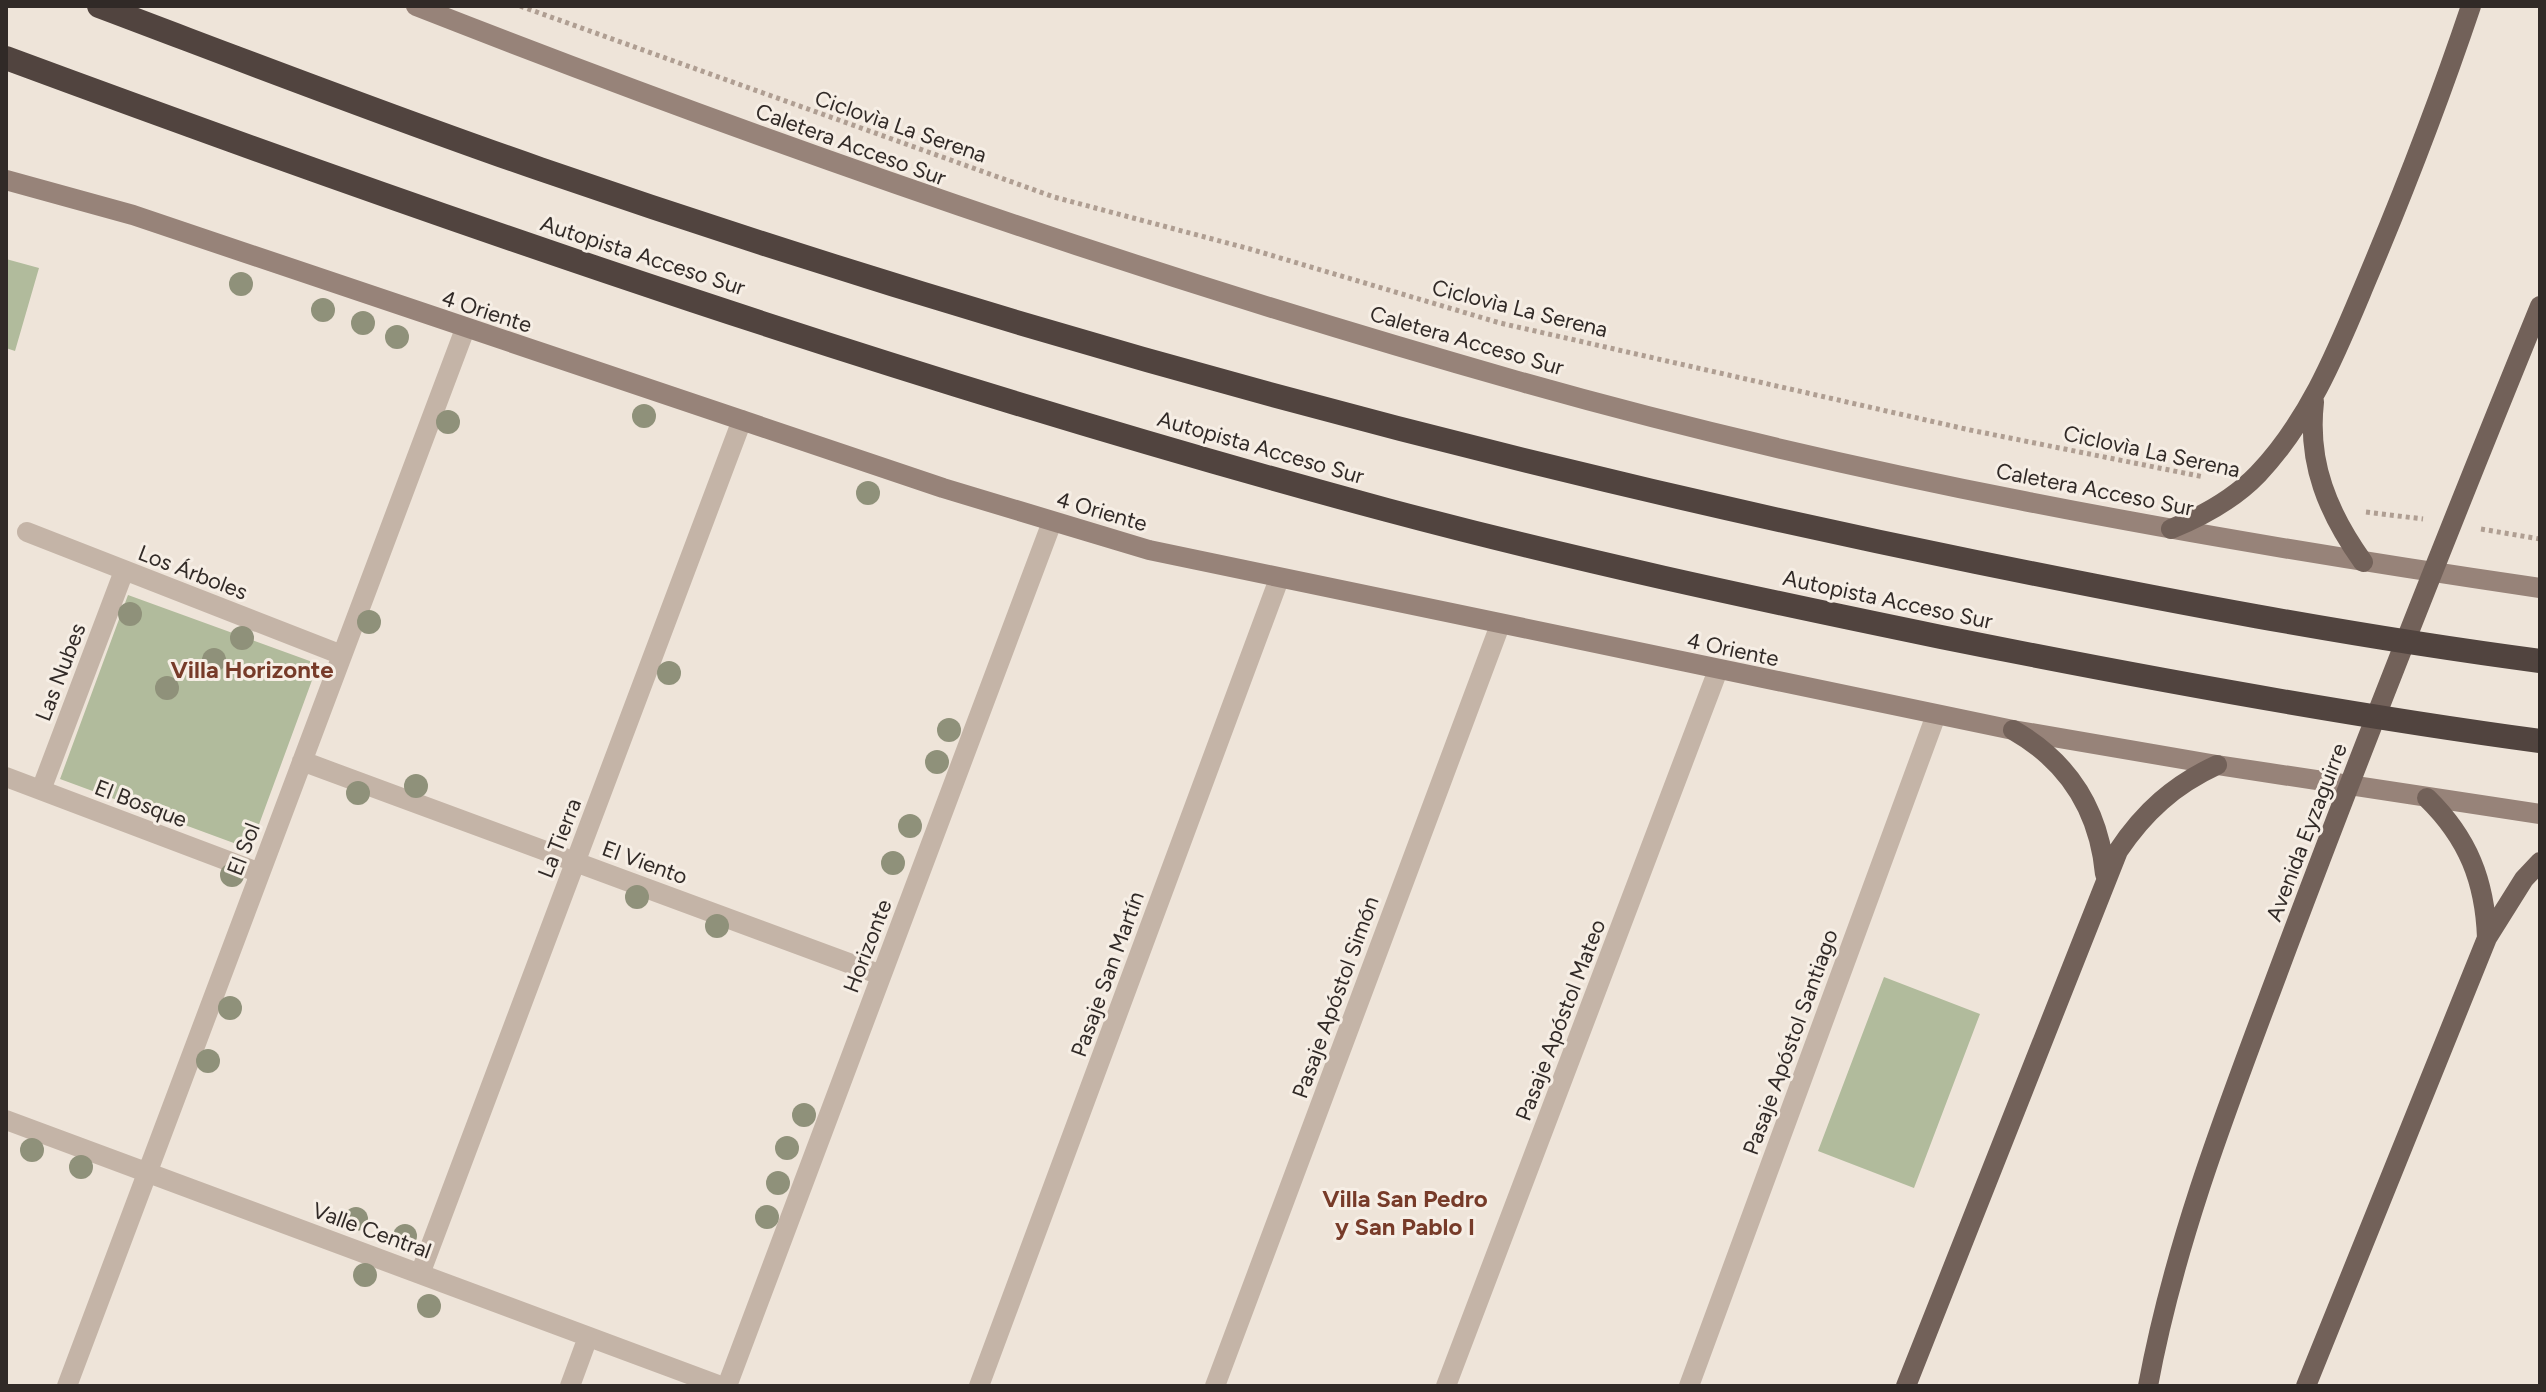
<svg xmlns="http://www.w3.org/2000/svg" width="2546" height="1392" font-family="Figtree,sans-serif">
	<style>
		.green { fill: #b1bb9c }
		.lines { fill: none; stroke-linecap: round; stroke-linejoin: round }
		.path { stroke: #af9e92; stroke-width: 5; stroke-dasharray: 4 4; stroke-linecap: butt }
		.minor { stroke: #c4b4a7; stroke-width: 20 }
		.secondary { stroke: #978379; stroke-width: 20 }
		.primary { stroke: #726159; stroke-width: 20 }
		.motorway { stroke: #51443f; stroke-width: 24 }
		.tree { fill: #8f917a }
		.labels { text-anchor: middle; stroke-width: 6; stroke-linejoin: round; paint-order: stroke }
		.street-label { font-size: 22px; fill: #312a27; stroke: #f6eee5 }
		.neighbourhood-label { font-size: 24px; font-weight: bold; fill: #773b29; stroke: #f6eee5 }
	</style>
	<rect width="100%" height="100%" fill="#eee4d9"/>
	<path class="green" d="M6,259L39,268L15,351L6,348Z
		M128,595L318,664L250,849L60,779Z
		M1884,977L1980,1014L1914,1188L1818,1151Z"/>
	<g class="lines">
		<path class="path" d="M520,6L1054,197L1250,249L1500,323L1970,430L2204,477
			M2366,512L2423,519
			M2481,529L2540,539"/>
		<path class="minor" d="M27,532L342,655
			M302,761L881,975
			M6,777L260,873
			M41,790L124,571
			M6,1120L721,1386
			M420,1274L742,420
			M67,1386L465,329
			M570,1386L588,1337
			M727,1386L1052,522
			M979,1386L1279,579
			M1215,1386L1500,625
			M1446,1386L1718,670
			M1689,1386L1936,715"/>
		<path class="secondary" d="M416,6C778,148 1144,275 1518,381C1852,476 2197,538 2540,588
			M6,180L133,215L943,488L1149,550L2013,730L2217,765L2540,814"/>
		<path class="primary" d="M2314,402C2307,463 2328,513 2363,562
			M2171,529C2203,516 2234,499 2258,474C2311,418 2338,348 2367,279C2405,189 2440,98 2471,6
			M2013,730C2069,762 2099,810 2105,874
			M2427,798C2468,838 2485,881 2487,938
			M1906,1386L2118,851C2144,812 2174,785 2217,765
			M2148,1386C2176,1234 2233,1093 2287,948C2368,733 2453,519 2540,306
			M2306,1386L2487,938L2524,879L2540,862"/>
		<path class="motorway" d="M99,6C245,61 392,118 540,169C1009,331 1490,463 1976,562C2163,600 2350,636 2540,661
			M6,58C460,226 919,384 1387,510C1570,559 1756,599 1941,637C2140,677 2339,714 2540,741"/>
	</g>
	<g class="tree">
		<circle cx="241" cy="284" r="12"/>
		<circle cx="323" cy="310" r="12"/>
		<circle cx="363" cy="323" r="12"/>
		<circle cx="397" cy="337" r="12"/>
		<circle cx="644" cy="416" r="12"/>
		<circle cx="448" cy="422" r="12"/>
		<circle cx="868" cy="493" r="12"/>
		<circle cx="130" cy="614" r="12"/>
		<circle cx="369" cy="622" r="12"/>
		<circle cx="242" cy="638" r="12"/>
		<circle cx="214" cy="660" r="12"/>
		<circle cx="669" cy="673" r="12"/>
		<circle cx="167" cy="688" r="12"/>
		<circle cx="949" cy="730" r="12"/>
		<circle cx="937" cy="762" r="12"/>
		<circle cx="416" cy="786" r="12"/>
		<circle cx="358" cy="793" r="12"/>
		<circle cx="910" cy="826" r="12"/>
		<circle cx="893" cy="863" r="12"/>
		<circle cx="232" cy="875" r="12"/>
		<circle cx="637" cy="897" r="12"/>
		<circle cx="717" cy="926" r="12"/>
		<circle cx="230" cy="1008" r="12"/>
		<circle cx="208" cy="1061" r="12"/>
		<circle cx="804" cy="1115" r="12"/>
		<circle cx="787" cy="1148" r="12"/>
		<circle cx="32" cy="1150" r="12"/>
		<circle cx="81" cy="1167" r="12"/>
		<circle cx="778" cy="1183" r="12"/>
		<circle cx="767" cy="1217" r="12"/>
		<circle cx="356" cy="1219" r="12"/>
		<circle cx="405" cy="1236" r="12"/>
		<circle cx="365" cy="1275" r="12"/>
		<circle cx="429" cy="1306" r="12"/>
	</g>
	<g class="labels">
		<g class="street-label">
			<text transform="translate(901 126) rotate(19)" y="8">Ciclovìa La Serena</text>
			<text transform="translate(851 144) rotate(20)" y="8">Caletera Acceso Sur</text>
			<text transform="translate(643 255) rotate(18)" y="8">Autopista Acceso Sur</text>
			<text transform="translate(1520 308) rotate(14)" y="8">Ciclovìa La Serena</text>
			<text transform="translate(487 311) rotate(18)" y="8">4 Oriente</text>
			<text transform="translate(1467 340) rotate(16)" y="8">Caletera Acceso Sur</text>
			<text transform="translate(1261 447) rotate(16)" y="8">Autopista Acceso Sur</text>
			<text transform="translate(2152 451) rotate(12)" y="8">Ciclovìa La Serena</text>
			<text transform="translate(2095 489) rotate(11)" y="8">Caletera Acceso Sur</text>
			<text transform="translate(1102 511) rotate(16)" y="8">4 Oriente</text>
			<text transform="translate(193 572) rotate(21)" y="8">Los Árboles</text>
			<text transform="translate(1888 599) rotate(12)" y="8">Autopista Acceso Sur</text>
			<text transform="translate(1733 649) rotate(12)" y="8">4 Oriente</text>
			<text transform="translate(60 672) rotate(-69)" y="8">Las Nubes</text>
			<text transform="translate(141 803) rotate(21)" y="8">El Bosque</text>
			<text transform="translate(2306 832) rotate(-69)" y="8">Avenida Eyzaguirre</text>
			<text transform="translate(559 838) rotate(-69)" y="8">La Tierra</text>
			<text transform="translate(243 849) rotate(-69)" y="8">El Sol</text>
			<text transform="translate(645 862) rotate(20)" y="8">El Viento</text>
			<text transform="translate(867 946) rotate(-69)" y="8">Horizonte</text>
			<text transform="translate(1107 974) rotate(-70)" y="8">Pasaje San Martín</text>
			<text transform="translate(1335 997) rotate(-70)" y="8">Pasaje Apóstol Simón</text>
			<text transform="translate(1560 1020) rotate(-69)" y="8">Pasaje Apóstol Mateo</text>
			<text transform="translate(1790 1042) rotate(-70)" y="8">Pasaje Apóstol Santiago</text>
			<text transform="translate(372 1230) rotate(20)" y="8">Valle Central</text>
		</g>
		<g class="neighbourhood-label">
			<text x="252" y="678">Villa Horizonte</text>
			<text x="1405" y="1207">Villa San Pedro<tspan x="1405" dy="28">y San Pablo I</tspan></text>
		</g>
	</g>
	<rect width="2546" height="1392" fill="none" stroke="#312a27" stroke-width="16"/>
</svg>
